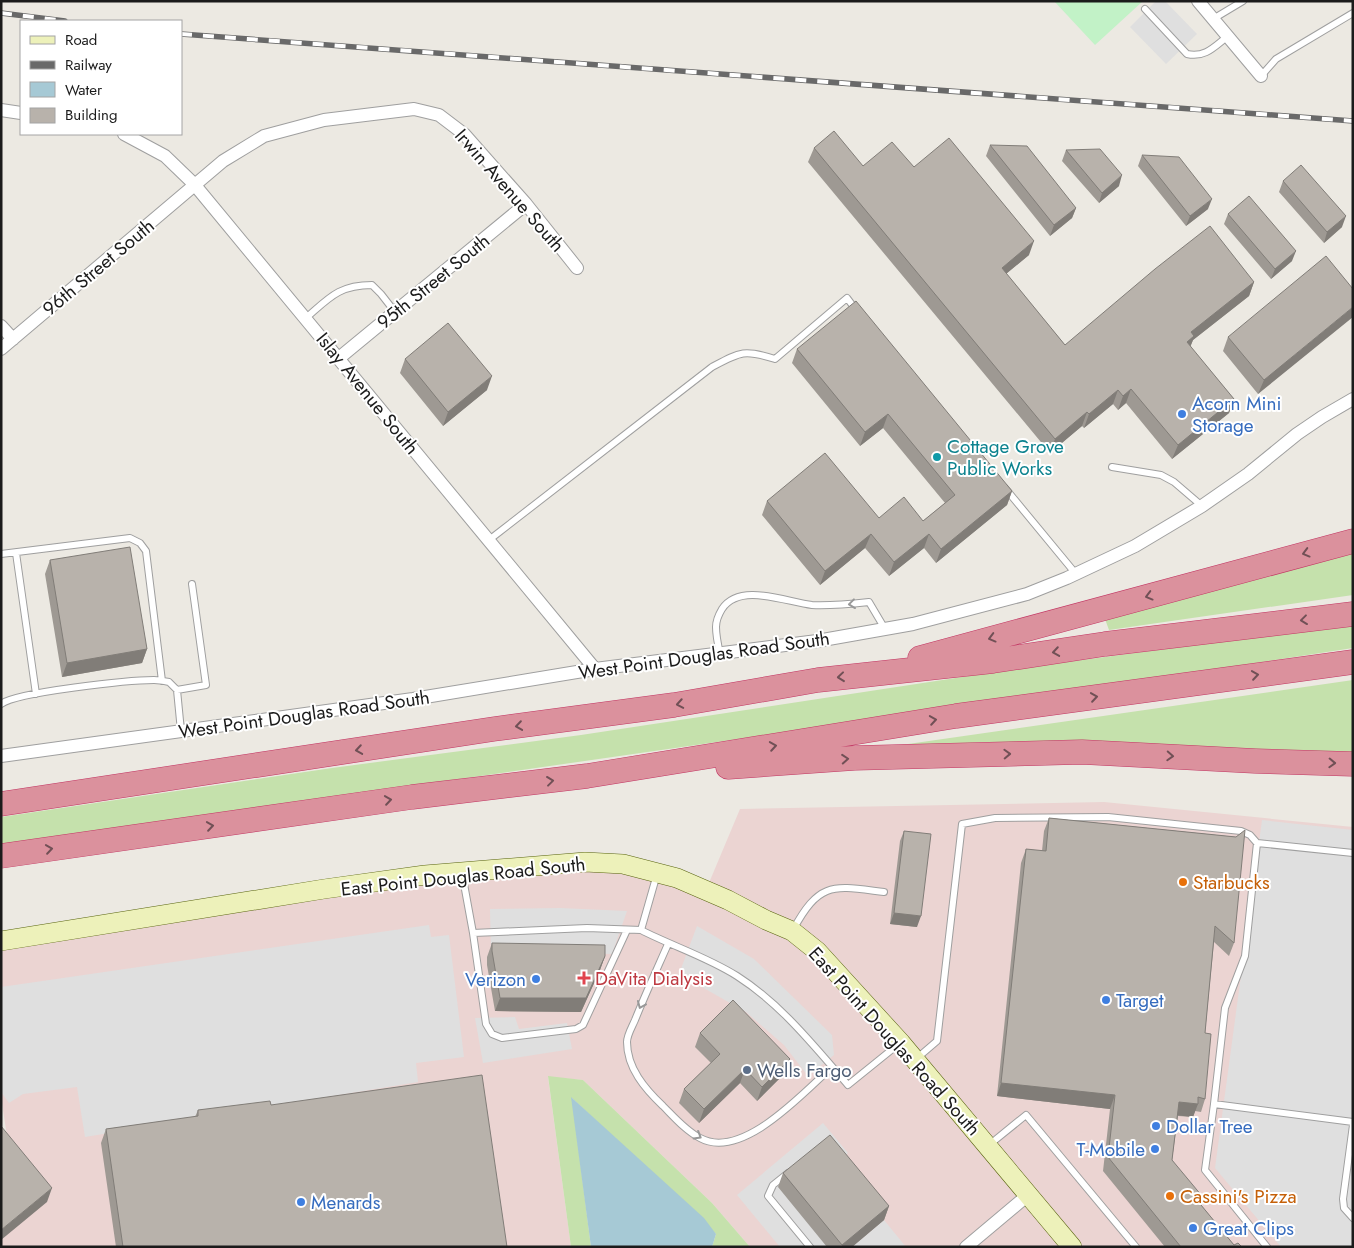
<svg xmlns="http://www.w3.org/2000/svg" width="1354" height="1248" font-family="Jost,sans-serif">
	<style>
		.commercial { fill: #ebd4d2 }
		.grass { fill: #c5e1ac }
		.park { fill: #c2f2c7 }
		.parking { fill: #dfdfdf }
		.water { fill: #a6c9d5 }
		.lines { fill: none; stroke-linecap: round; stroke-linejoin: round }
		.lane-casing { stroke: #9f9f9f; stroke-width: 8 }
		.street-casing { stroke: #9f9f9f; stroke-width: 14 }
		.secondary-casing { stroke: #596410; stroke-width: 20 }
		.highway-casing { stroke: #c23663; stroke-width: 25 }
		.lane { stroke: #fff; stroke-width: 6 }
		.street { stroke: #fff; stroke-width: 12 }
		.secondary { stroke: #edf1ba; stroke-width: 19 }
		.highway { stroke: #db919d; stroke-width: 24 }
		.rail-casing { stroke: #696969; stroke-width: 5.5 }
		.rail { stroke: #fff; stroke-width: 4; stroke-dasharray: 11; stroke-linecap: butt }
		.wall { fill: #9e9993 }
		.shaded-wall { fill: #817d78 }
		.building { fill: #b8b2ab; stroke: #817d78 }
		.oneway { stroke: #715056 }
		.oneway2 { stroke: #989898 }
		.shop-dot { fill: #3f7fe0; stroke: #fff; stroke-width: 2 }
		.culture-dot { fill: #0f9aa8; stroke: #fff; stroke-width: 2 }
		.food-dot { fill: #e8710a; stroke: #fff; stroke-width: 2 }
		.health-dot { fill: #e0444e; stroke: #fff; stroke-width: 2 }
		.service-dot { fill: #5c6f8a; stroke: #fff; stroke-width: 2 }
		.labels { text-anchor: middle; stroke-width: 4; stroke-linejoin: round; paint-order: stroke }
		.street-label { font-size: 19px; fill: #1b1b1b; stroke: #fff }
		.shop-label { font-size: 19px; fill: #366cbe; stroke: #fff; text-anchor: start }
		.culture-label { font-size: 19px; fill: #0d838f; stroke: #fff; text-anchor: start }
		.food-label { font-size: 19px; fill: #c56008; stroke: #fff; text-anchor: start }
		.health-label { font-size: 19px; fill: #be3a42; stroke: #fff; text-anchor: start }
		.service-label { font-size: 19px; fill: #4e5e75; stroke: #fff; text-anchor: start }
	</style>
	<rect width="100%" height="100%" fill="#ece9e2"/>
	<path class="commercial" d="M1104,802L1353,827V1247H750L712,1203L583,1080L548,1077L571,1247H1V1150L9,1149L1,1097V941L585,862L706,890L740,809Z"/>
	<path class="grass" d="M1353,551V595L1109,630L1105,619Z
		M1353,624V648L1113,685L1,845V817L332,768L581,735L1022,668Z
		M1353,680V755L1063,742H986L901,747V745Z
		M548,1076L583,1080L712,1203L750,1247H712L716,1234L572,1098L591,1247H571Z"/>
	<path class="park" d="M1054,1H1143L1095,45Z"/>
	<path class="parking" d="M1156,1H1165L1197,34L1166,64L1130,27Z
		M1262,820L1353,830V1247H1281L1215,1168Z
		M560,908L627,911L612,954L491,951L490,909Z
		M429,925L431,937L449,935L464,1057L416,1063L418,1082L85,1137L77,1087L23,1094L9,1103L1,1092V987Z
		M697,926L754,959L832,1035L834,1055L808,1076L784,1045L746,1012L679,974Z
		M515,1017L519,1029L567,1023L572,1049L483,1063L475,1018Z
		M823,1123L848,1153L836,1164L827,1247H780L737,1195Z
		M884,1220L906,1247H852Z"/>
	<path class="water" d="M571,1097L704,1218L716,1234L712,1247H591Z"/>
	<g class="lines">
		<g class="lane-casing">
			<path id="lane" d="M1145,9L1187,54C1205,58 1214,47 1228,36
				M1213,19L1243,1
				M1261,76L1276,59L1353,13
				M306,318C329,298 339,285 372,285L381,294L395,312
				M1112,467L1161,475L1174,482L1202,506
				M1005,488L1076,574
				M489,540L712,367C740,352 744,349 775,359L847,298L856,310
				M16,553L36,694
				M1,554L130,538L140,543L146,551L162,681
				M720,654C718,645 716,636 716,627C716,621 719,614 722,609C740,582 786,602 812,605C831,606 850,604 869,602L885,629
				M177,690L206,685L192,584
				M1,704C17,692 130,680 154,680C159,680 164,681 169,682L177,690L181,731
				M462,873L473,933L587,928L641,930
				M657,874L641,930C672,946 707,957 737,976C781,1004 814,1046 848,1085L900,1043
				M793,930C820,880 834,886 884,892
				M473,933L486,1024L492,1034L502,1038L576,1029L583,1025L627,930
				M668,944C657,969 645,995 635,1020C632,1027 627,1035 627,1042C627,1068 645,1089 663,1106C674,1117 686,1131 700,1138C742,1161 803,1093 832,1067
				M916,1059L937,1041L962,824L995,818L1108,817L1241,831L1250,835L1257,843
				M1214,1104L1353,1122
				M1353,1125L1343,1199L1344,1208L1353,1218
				M989,1145L1026,1115L1136,1247
				M788,1173L773,1185L768,1196L810,1247
				M1267,1247L1205,1170L1214,1104L1225,1008L1245,956L1257,843L1353,853"/>
		</g>
		<g class="street-casing">
			<path id="street" d="M1198,1L1261,76
				M1,110L21,113
				M124,134L165,156L194,184L595,669
				M1,326L13,339
				M1,349L223,161L264,136L324,120L414,109L439,115L464,134L526,204L577,268
				M339,358L526,204
				M1,756L413,699L595,669L817,641L913,624L1027,594L1067,578L1135,546L1202,506L1248,474L1297,434L1322,417L1353,399
				M966,1247L1028,1195"/>
		</g>
		<g class="secondary-casing">
			<path id="secondary" d="M1,941L324,889L425,875L585,862L623,864L677,878L728,900L766,920L792,931L817,951L901,1043L1072,1247"/>
		</g>
		<g class="highway-casing">
			<path id="highway" d="M920,658L1353,541
				M728,767L854,758L1082,752L1255,761L1353,764
				M1,804L494,729L674,705L818,680L993,661L1105,644L1353,614
				M1,856L412,797L587,776L956,716L1353,662"/>
		</g>
		<use href="#lane" class="lane"/>
		<use href="#street" class="street"/>
		<use href="#secondary" class="secondary"/>
		<use href="#highway" class="highway"/>
		<g class="rail-casing">
			<path id="rail" d="M1,13L65,21
				M181,34L1353,121"/>
		</g>
		<use href="#rail" class="rail"/>
	</g>
	<path class="wall" d="M990,145L1076,208L1072,218L1050,236L986,156Z
		M814,148L863,166L914,167L1029,255L1006,274L1065,345L1254,282L1249,296L1193,340L1190,347L1234,399L1229,413L1172,459L1126,403L1118,410L1113,404L1084,428L1082,426L1050,453L808,162Z
		M1066,150L1119,186L1099,203L1062,161Z
		M1142,155L1208,209L1186,226L1138,166Z
		M1283,181L1342,227L1324,243L1279,192Z
		M1228,214L1292,261L1271,279L1224,224Z
		M1353,289L1258,394L1223,351L1228,337Z
		M797,349L1012,491L1007,505L936,563L924,548L889,576L865,548L820,585L762,515L767,501L879,518L923,521L945,503L883,428L860,446L792,363Z
		M405,359L487,390L443,426L400,373Z
		M50,560L147,649L142,663L62,677L45,574Z
		M1049,818L1236,837L1234,943L1229,956L1214,942L1205,1033V1099L1201,1112L1195,1111L1193,1117L1178,1116L1172,1160L1201,1205L1234,1245L1242,1247H1165L1103,1171L1110,1109L997,1096L1021,863L1026,849L1042,851L1044,831Z
		M904,831L917,927L890,924L900,841Z
		M492,943L605,956L600,970L581,1012L495,1011L487,965V957Z
		M700,1033L785,1073L757,1101L740,1083L699,1123L679,1103L684,1089L711,1063L695,1047Z
		M271,1105L507,1247H116L101,1143L106,1129L195,1117L198,1110Z
		M783,1173L889,1206L884,1220L852,1247H827L778,1187Z"/>
	<path class="shaded-wall" d="M1122,175L1119,186L1099,203L1102,193Z
		M1212,199L1208,209L1186,226L1190,216Z
		M1076,208L1072,218L1050,236L1054,225Z
		M1346,216L1342,227L1324,243L1327,232Z
		M1034,241L1029,255L996,282L1002,268Z
		M1296,251L1292,261L1271,279L1275,269Z
		M1254,282L1249,296L1193,340L1189,350L1182,356L1191,332Z
		M1353,307V317L1258,394L1264,380Z
		M492,376L487,390L443,426L448,412Z
		M1131,389L1126,403L1118,410L1123,396Z
		M1118,390L1113,404L1084,428L1089,414Z
		M1234,399L1229,413L1172,459L1178,445Z
		M1087,412L1082,426L1050,453L1055,439Z
		M888,414L883,428L860,446L865,432Z
		M1012,491L1007,505L936,563L941,549Z
		M871,534L865,548L820,585L825,571Z
		M929,534L924,548L889,576L894,562Z
		M147,649L142,663L62,677L67,663Z
		M894,913L921,916L917,927L890,924Z
		M605,956L600,970L581,1012L495,1011L500,998Z
		M790,1059L785,1073L757,1101L762,1087Z
		M745,1069L740,1083L699,1123L704,1109Z
		M1001,1083L1115,1095L1110,1109L997,1096Z
		M1179,1102L1198,1104L1193,1117L1174,1115Z
		M52,1188L47,1202L1,1240V1230Z
		M889,1206L884,1220L852,1247H842V1245Z"/>
	<path class="building" d="M834,131L863,166L892,142L914,167L949,138L1034,241L1002,268L1065,345L1155,269L1210,226L1254,282L1191,332L1194,336L1187,342L1234,399L1178,445L1131,389L1123,396L1118,390L1089,414L1087,412L1055,439L814,148Z
		M990,145L1027,146L1076,208L1054,225Z
		M1100,149L1122,175L1102,193L1066,150Z
		M1142,155L1179,157L1212,199L1190,216Z
		M1301,165L1346,216L1327,232L1283,181Z
		M1249,196L1296,251L1275,269L1228,214Z
		M1326,256L1353,289V307L1264,380L1228,337Z
		M856,301L1012,491L941,549L929,534L894,562L871,534L825,571L767,501L825,453L879,518L904,497L923,521L955,495L888,414L865,432L797,349Z
		M448,323L492,376L448,412L405,359Z
		M130,547L147,649L67,663L50,560Z
		M1049,818L1236,837L1245,830L1234,943L1215,926L1205,1033L1211,1034L1205,1099L1198,1097V1104L1179,1102L1172,1160L1202,1196L1201,1205L1234,1245L1238,1243L1242,1247H1181L1108,1157L1115,1095L1001,1083L1026,849L1046,851Z
		M904,831L931,834L921,916L894,913Z
		M492,943L605,945V956L586,998H500L492,951Z
		M733,1000L790,1059L762,1087L745,1069L704,1109L684,1089L720,1054L700,1033Z
		M482,1075L507,1247H123L106,1129L198,1116V1110L270,1101L271,1105Z
		M1,1126L52,1188L1,1230Z
		M830,1135L889,1206L842,1245L783,1173Z"/>
	<defs><path id="oneway-chevron" d="M-2-3.5L2.5 0L-2 3.5" fill="none" stroke-width="1.6" stroke-linecap="round" stroke-linejoin="round" transform="scale(1.25)"/></defs>
	<g class="oneway">
		<use href="#oneway-chevron" transform="translate(1306 553) rotate(165)"/>
		<use href="#oneway-chevron" transform="translate(1149 596) rotate(165)"/>
		<use href="#oneway-chevron" transform="translate(1304 620) rotate(173)"/>
		<use href="#oneway-chevron" transform="translate(992 638) rotate(165)"/>
		<use href="#oneway-chevron" transform="translate(1056 652) rotate(171)"/>
		<use href="#oneway-chevron" transform="translate(1255 675) rotate(-8)"/>
		<use href="#oneway-chevron" transform="translate(841 677) rotate(174)"/>
		<use href="#oneway-chevron" transform="translate(1094 697) rotate(-8)"/>
		<use href="#oneway-chevron" transform="translate(680 704) rotate(170)"/>
		<use href="#oneway-chevron" transform="translate(933 720) rotate(-9)"/>
		<use href="#oneway-chevron" transform="translate(519 726) rotate(172)"/>
		<use href="#oneway-chevron" transform="translate(773 746) rotate(-9)"/>
		<use href="#oneway-chevron" transform="translate(359 750) rotate(171)"/>
		<use href="#oneway-chevron" transform="translate(1007 754) rotate(-2)"/>
		<use href="#oneway-chevron" transform="translate(1170 756) rotate(3)"/>
		<use href="#oneway-chevron" transform="translate(845 759) rotate(-4)"/>
		<use href="#oneway-chevron" transform="translate(1332 763) rotate(2)"/>
		<use href="#oneway-chevron" transform="translate(550 781) rotate(-7)"/>
		<use href="#oneway-chevron" transform="translate(388 800) rotate(-8)"/>
		<use href="#oneway-chevron" transform="translate(210 826) rotate(-8)"/>
		<use href="#oneway-chevron" transform="translate(49 849) rotate(-8)"/>
	</g>
	<g class="oneway2">
		<use href="#oneway-chevron" transform="translate(852 604) rotate(173)"/>
		<use href="#oneway-chevron" transform="translate(641 1005) rotate(113)"/>
		<use href="#oneway-chevron" transform="translate(698 1136) rotate(31)"/>
	</g>
	<g class="shop-dot">
		<circle cx="1182" cy="414" r="5"/>
		<circle cx="536" cy="979" r="5"/>
		<circle cx="1106" cy="1000" r="5"/>
		<circle cx="1156" cy="1126" r="5"/>
		<circle cx="1155" cy="1149" r="5"/>
		<circle cx="301" cy="1202" r="5"/>
		<circle cx="1193" cy="1228" r="5"/>
	</g>
	<circle class="culture-dot" cx="937" cy="457" r="5"/>
	<g class="food-dot">
		<circle cx="1183" cy="882" r="5"/>
		<circle cx="1170" cy="1196" r="5"/>
	</g>
	<path class="health-dot" d="M581.5 970.5h5v5h5v5h-5v5h-5v-5h-5v-5h5z"/>
	<circle class="service-dot" cx="747" cy="1070" r="5"/>
	<g class="labels">
		<g class="street-label">
			<text transform="translate(510 190) rotate(49)" y="7">Irwin Avenue South</text>
			<text transform="translate(98 267) rotate(-40)" y="7">96th Street South</text>
			<text transform="translate(433 281) rotate(-39)" y="7">95th Street South</text>
			<text transform="translate(368 393) rotate(51)" y="7">Islay Avenue South</text>
			<text transform="translate(704 655) rotate(-8)" y="7">West Point Douglas Road South</text>
			<text transform="translate(304 714) rotate(-8)" y="7">West Point Douglas Road South</text>
			<text transform="translate(463 876) rotate(-6)" y="7">East Point Douglas Road South</text>
			<text transform="translate(895 1041) rotate(48)" y="7">East Point Douglas Road South</text>
		</g>
		<g class="shop-label">
			<text x="1192" y="410">Acorn Mini<tspan x="1192" dy="22">Storage</tspan></text>
			<text x="526" y="986" text-anchor="end">Verizon</text>
			<text x="1116" y="1007">Target</text>
			<text x="1166" y="1133">Dollar Tree</text>
			<text x="1145" y="1156" text-anchor="end">T-Mobile</text>
			<text x="311" y="1209">Menards</text>
			<text x="1203" y="1235">Great Clips</text>
		</g>
		<g class="culture-label">
			<text x="947" y="453">Cottage Grove<tspan x="947" dy="22">Public Works</tspan></text>
		</g>
		<g class="food-label">
			<text x="1193" y="889">Starbucks</text>
			<text x="1180" y="1203">Cassini's Pizza</text>
		</g>
		<g class="health-label">
			<text x="595" y="985">DaVita Dialysis</text>
		</g>
		<g class="service-label">
			<text x="757" y="1077">Wells Fargo</text>
		</g>
	</g>
	<rect width="1354" height="1248" fill="none" stroke="#1b1b1b" stroke-width="5"/>
	<rect x="20" y="20" width="162" height="115" fill="#ffffff" stroke="#a4a4a4"/>
	<rect x="30" y="36" width="25" height="8" fill="#edf1ba" stroke="#a4a4a4"/>
	<text x="65" y="45" font-size="15" fill="#1b1b1b">Road</text>
	<rect x="30" y="61" width="25" height="8" fill="#696969" stroke="#a4a4a4"/>
	<text x="65" y="70" font-size="15" fill="#1b1b1b">Railway</text>
	<rect x="30" y="82" width="25" height="15" fill="#a6c9d5" stroke="#a4a4a4"/>
	<text x="65" y="95" font-size="15" fill="#1b1b1b">Water</text>
	<rect x="30" y="108" width="25" height="15" fill="#b8b2ab" stroke="#a4a4a4"/>
	<text x="65" y="120" font-size="15" fill="#1b1b1b">Building</text>
</svg>
